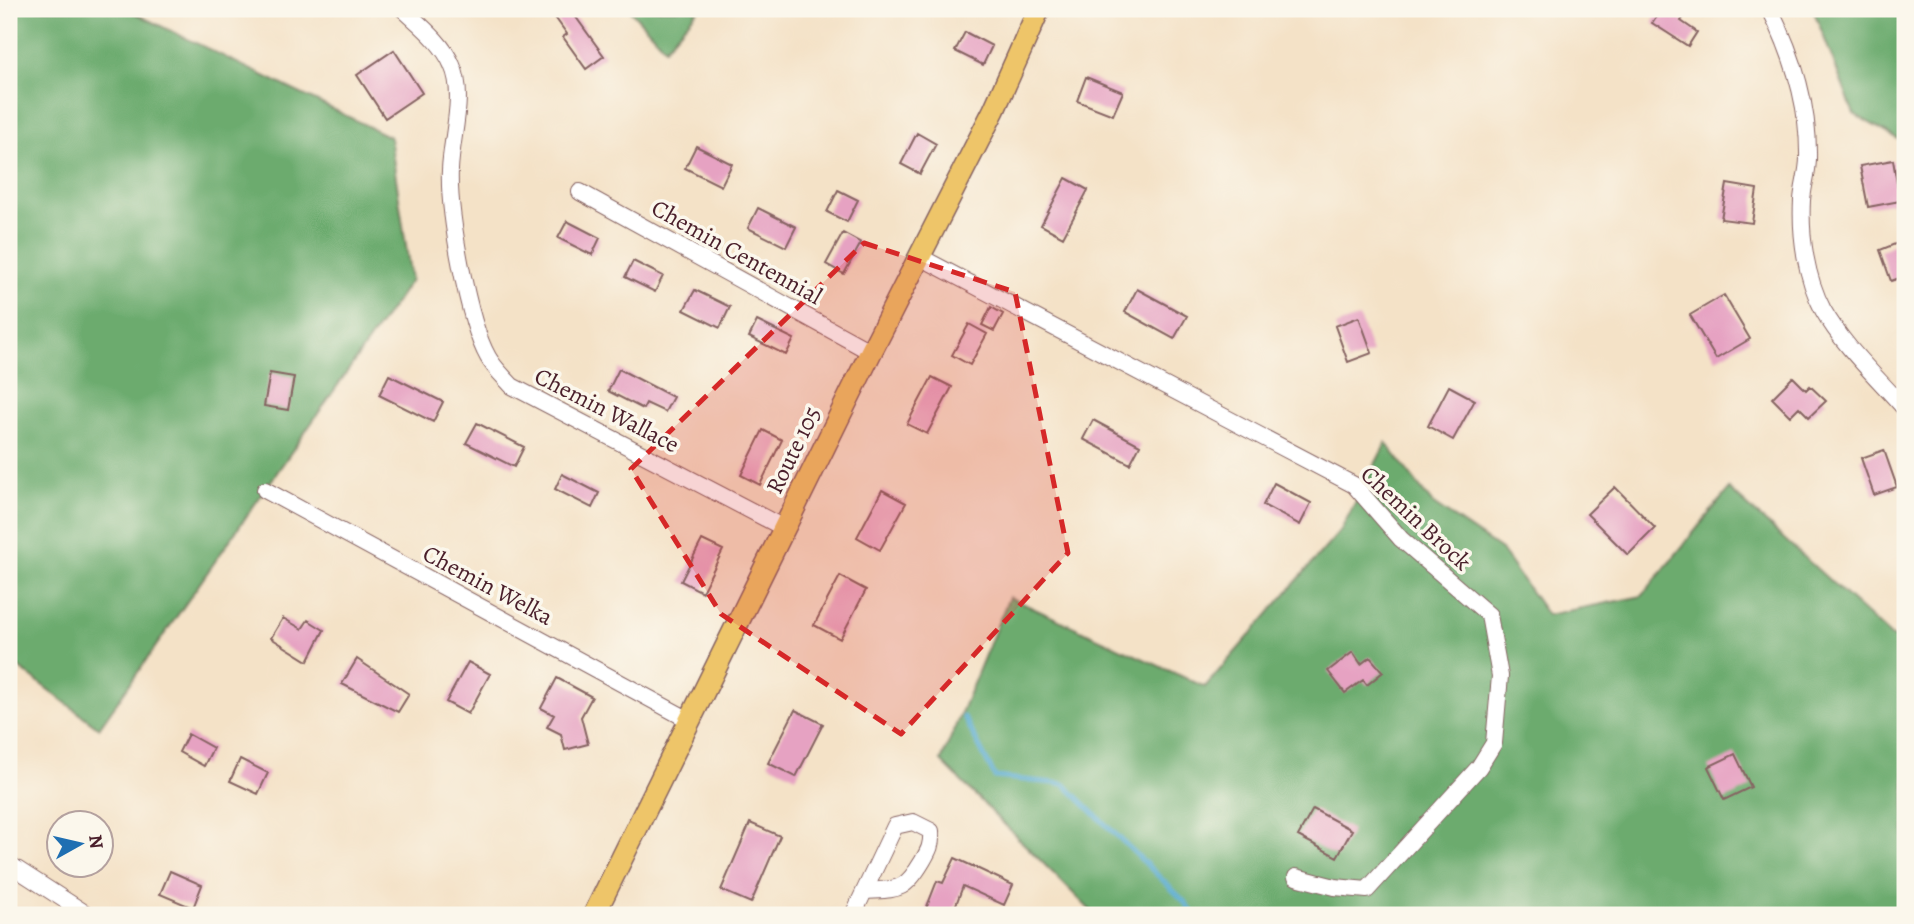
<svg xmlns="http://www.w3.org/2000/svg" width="1914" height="924" font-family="Alegreya,serif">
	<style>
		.forest { fill: #6cab6e; stroke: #5b654c; stroke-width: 2 }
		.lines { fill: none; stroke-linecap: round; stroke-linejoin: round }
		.stream { stroke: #52a9cf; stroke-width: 5 }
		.building { fill: #e6a2c2 }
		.minor-casing { stroke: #866362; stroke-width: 18 }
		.major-casing { stroke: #866362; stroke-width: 24 }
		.minor { stroke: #fff; stroke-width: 16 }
		.major { stroke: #eec569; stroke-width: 21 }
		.marked { fill: #d62828; fill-opacity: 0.2; stroke: #d62828; stroke-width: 5; stroke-dasharray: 14 9; stroke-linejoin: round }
		.labels { text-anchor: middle; stroke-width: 7; stroke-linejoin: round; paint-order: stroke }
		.street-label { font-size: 24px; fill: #4a1f2b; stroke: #fbf7ec }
	</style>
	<rect width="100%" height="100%" fill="#fbf7ec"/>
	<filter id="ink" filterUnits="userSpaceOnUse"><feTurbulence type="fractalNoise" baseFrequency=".0143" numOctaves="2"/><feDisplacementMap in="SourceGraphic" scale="14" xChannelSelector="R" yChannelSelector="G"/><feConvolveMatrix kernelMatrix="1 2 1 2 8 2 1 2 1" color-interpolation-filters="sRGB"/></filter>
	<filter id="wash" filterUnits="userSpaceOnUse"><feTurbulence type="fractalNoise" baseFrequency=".00686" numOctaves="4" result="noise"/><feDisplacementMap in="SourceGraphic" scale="28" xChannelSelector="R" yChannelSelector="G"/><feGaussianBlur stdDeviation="1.57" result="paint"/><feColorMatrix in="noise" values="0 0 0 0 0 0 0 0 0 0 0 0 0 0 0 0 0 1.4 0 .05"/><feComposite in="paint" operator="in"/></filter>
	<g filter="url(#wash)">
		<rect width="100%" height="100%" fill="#f4e2c7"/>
		<path class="forest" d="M9,9H126L390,137L411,280L99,728L9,660Z
			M629,9H699L665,48Z
			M1813,9H1905V143L1854,114Z
			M1386,443L1432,503L1501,550L1547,615L1642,596L1729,489L1892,637L1905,638V915H1095L941,761L1009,597L1205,687L1341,530Z"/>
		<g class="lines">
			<path class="stream" d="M964,717L995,777L1064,784L1183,900L1194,915"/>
		</g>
		<g id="blocks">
			<path class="building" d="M549,9H570L604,56L586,69L563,37L567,34Z
				M1661,9H1689L1681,21L1697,32L1688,46L1652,23Z
				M965,32L992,46L983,65L955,51Z
				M394,50L422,93L385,118L357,75Z
				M1086,77L1123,92L1113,115L1077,101Z
				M917,133L936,144L920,174L901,164Z
				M696,146L732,164L721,186L685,168Z
				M1893,160L1900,201L1868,207L1860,166Z
				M1066,178L1088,190L1063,237L1041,225Z
				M1727,184L1757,189L1752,223L1721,219Z
				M838,190L858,200L847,222L827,212Z
				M758,208L796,227L786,247L748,228Z
				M567,221L600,238L592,255L558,238Z
				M843,233L861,243L844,274L826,264Z
				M1905,240V276L1891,281L1880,250Z
				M633,261L663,276L655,292L625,277Z
				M1137,289L1187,316L1174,339L1125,312Z
				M695,290L730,307L720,328L684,310Z
				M1724,295L1750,339L1716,359L1690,315Z
				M991,307L1003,314L994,331L982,325Z
				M1359,317L1372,353L1348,362L1335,326Z
				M757,321L794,339L786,355L749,337Z
				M969,324L987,334L970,365L952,355Z
				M619,369L673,397L665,412L646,403L643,409L608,391Z
				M270,373L294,377L288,410L264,406Z
				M389,375L443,402L433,422L379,395Z
				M932,377L952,387L927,434L907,424Z
				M1793,377L1806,390L1810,386L1826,401L1809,417L1799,407L1790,416L1772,398Z
				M1449,386L1475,400L1453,440L1428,426Z
				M1093,420L1140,445L1130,464L1083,439Z
				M477,423L524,447L514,467L466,443Z
				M763,430L782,440L760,485L741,475Z
				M1884,450L1897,487L1874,495L1861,458Z
				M562,474L599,493L592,508L555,489Z
				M1274,483L1311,503L1300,525L1263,505Z
				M1615,487L1655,528L1628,555L1587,514Z
				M882,490L906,503L880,550L857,537Z
				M702,540L723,550L702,592L681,581Z
				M840,576L866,590L840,639L814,625Z
				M283,618L302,629L308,620L324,630L308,661L271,638Z
				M1353,652L1361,664L1370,657L1383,672L1367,685L1363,680L1345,693L1328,671Z
				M357,659L409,694L398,712L342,684Z
				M468,662L490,674L468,714L446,702Z
				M557,678L592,697L581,717L588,744L565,750L561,734L547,727L554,715L541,708Z
				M795,710L823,724L796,777L768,763Z
				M188,734L213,748L204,766L179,752Z
				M1735,754L1751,787L1724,800L1708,767Z
				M240,759L268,773L258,794L230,781Z
				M1313,809L1352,830L1337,857L1298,836Z
				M750,823L780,836L751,903L721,890Z
				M955,858L1013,885L1004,905L963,886L952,915L926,909L937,881L943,883Z
				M170,871L202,885L193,908L160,894Z"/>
		</g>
	</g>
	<g filter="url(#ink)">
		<use href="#blocks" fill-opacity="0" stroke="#866362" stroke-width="2"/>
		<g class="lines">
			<g class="minor-casing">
				<path id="minor" d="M403,9C420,25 443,43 452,65C466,95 451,138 450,170C448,211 468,322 488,357C494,368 504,377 512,386L784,528
					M1770,9C1793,55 1809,105 1808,158C1808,172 1803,186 1802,200C1800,236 1806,278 1823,310C1844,347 1877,377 1905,409
					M580,192L871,352
					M920,257L1354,485L1401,539L1489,615L1500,676L1494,743L1479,767L1367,890L1335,887L1296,877
					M265,490L689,720
					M9,864L88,915
					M853,915L895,826L913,822L931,831C932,845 929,850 922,862C904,892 898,889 865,891"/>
			</g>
			<g class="major-casing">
				<path id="major" d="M594,915L871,352L994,110L1039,9"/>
			</g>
			<use href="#minor" class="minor"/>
			<use href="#major" class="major"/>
		</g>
	</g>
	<path class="marked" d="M864,243L1015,292L1068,553L901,734L721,614L631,469Z"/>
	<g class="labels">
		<g class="street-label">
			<text transform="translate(737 252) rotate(29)" y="8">Chemin Centennial</text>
			<text transform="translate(607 410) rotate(27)" y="8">Chemin Wallace</text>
			<text transform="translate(793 450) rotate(-64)" y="8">Route 105</text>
			<text transform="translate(1416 518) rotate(43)" y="8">Chemin Brock</text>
			<text transform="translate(488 585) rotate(28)" y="8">Chemin Welka</text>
		</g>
	</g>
	<rect width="1914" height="924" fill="none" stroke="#fbf7ec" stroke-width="35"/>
	<g transform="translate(80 844) rotate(82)"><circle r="33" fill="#fbf7ec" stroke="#b4a19f" stroke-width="2"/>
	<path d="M0-5L12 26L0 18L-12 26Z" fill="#1f6fb2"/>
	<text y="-10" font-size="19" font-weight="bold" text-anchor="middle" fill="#4a1f2b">N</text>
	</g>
</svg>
